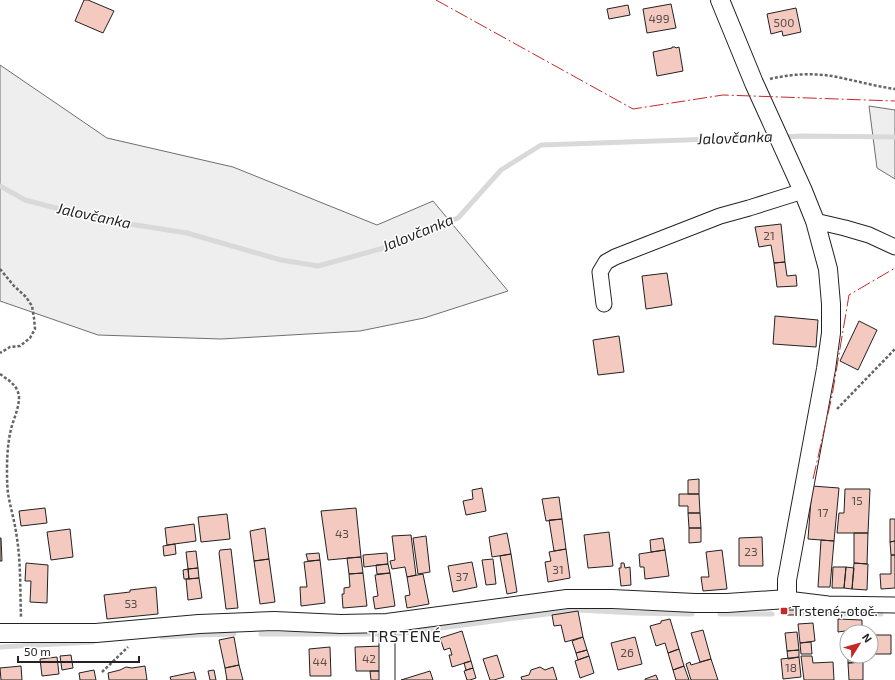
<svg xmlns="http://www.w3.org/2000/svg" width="895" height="680" font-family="'Exo 2',sans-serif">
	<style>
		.green { fill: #eee; stroke: #6f6f6f }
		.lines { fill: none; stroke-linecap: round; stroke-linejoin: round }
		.stream { stroke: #d9d9d9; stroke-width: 5 }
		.building { fill: #f3c9c0; stroke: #222 }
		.minor-casing { stroke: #222; stroke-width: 17 }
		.tertiary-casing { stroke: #222; stroke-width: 20 }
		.path { stroke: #646464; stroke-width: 2.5; stroke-dasharray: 3 2; stroke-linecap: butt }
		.minor { stroke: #fff; stroke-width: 15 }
		.tertiary { stroke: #fff; stroke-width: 18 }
		.power { stroke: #c62828; stroke-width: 1; stroke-dasharray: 14 3 2 3; stroke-linecap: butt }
		.poi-dot { fill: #c62828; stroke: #fff; stroke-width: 1.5 }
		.labels { text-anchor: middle; stroke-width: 3; stroke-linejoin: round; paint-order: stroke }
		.number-label { font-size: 12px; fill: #564c4a }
		.poi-label { font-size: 14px; fill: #222; stroke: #fff; text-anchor: start }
		.water-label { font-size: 15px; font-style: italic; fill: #222; stroke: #fff }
		.quarter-label { font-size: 16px; letter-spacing: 1px; fill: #222; stroke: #fff }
	</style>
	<rect width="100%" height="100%" fill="#fff"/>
	<path class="green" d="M0,65L107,138L233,167L377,225L433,201L508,291L424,318L360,331L221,339L98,335L0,301Z
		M869,106L895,110V179L877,168Z"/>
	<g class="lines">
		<path class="stream" d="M782,137L803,136L895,137
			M0,186L25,200L98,219L187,233L281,260L318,266L395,245L458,218L501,170L541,145L774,137
			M720,614H772
			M799,614H881
			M261,634H381
			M396,634L493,621L579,610L635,613L692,614
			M162,637L197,635L234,634
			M0,647L93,642"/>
	</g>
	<path class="building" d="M84,0H88L114,11L103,33L75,21Z
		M671,4L676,28L647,33L643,9Z
		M628,5L630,15L609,19L607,9Z
		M796,8L801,32L783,36L782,31L771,34L767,14Z
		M672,47H675L676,48L679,47L683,71L657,76L653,52L672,48Z
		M781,224L785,262L774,263L771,245L759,247L755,227Z
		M785,262L787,276L796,275L797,286L777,287L774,263Z
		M667,273L672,305L646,309L642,276Z
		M775,316L818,320L816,347L773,344Z
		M859,321L877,330L858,370L840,361Z
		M619,336L624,372L598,375L593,340Z
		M699,479V494H688V480Z
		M812,486L839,488L834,541L808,539Z
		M482,488L486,511L466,515L463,501L473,499L472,490Z
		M845,489H870L868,533H837L839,513H844Z
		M679,494H699L700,513H688V506H679Z
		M559,497L562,519L546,521L542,499Z
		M45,508L47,523L21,526L19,511Z
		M356,508L361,557L328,560L321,511Z
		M688,513H700L701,528H689Z
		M227,514L230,539L201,542L198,517Z
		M562,519L566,549L554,551L549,520Z
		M890,519H895V541L890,542Z
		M194,524L196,541L167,545L165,528Z
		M265,528L269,559L254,561L250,531Z
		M689,528H701V542L689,543Z
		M70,529L73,557L51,560L47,532Z
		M609,532L613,566L588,568L584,535Z
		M507,533L511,554L492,557L489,537Z
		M854,533H868L867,564L854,563Z
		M411,535L416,575L407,577L405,567L392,569L390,561L395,560L392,536Z
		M426,536L430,572L418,574L413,538Z
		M762,537L763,566H739V538Z
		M0,538H1L2,561H0Z
		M663,538L665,550L651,552L650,540Z
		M821,540L834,541L830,587H818Z
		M895,541V555H891L890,542Z
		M175,544L176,554L164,556L163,546Z
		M231,549L238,608L226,609L219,553L220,550Z
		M566,549L570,578L548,582L545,562L551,561L549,552Z
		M665,550L669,576L645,579L644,567H640L639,554Z
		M722,550L727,589L703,591L701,577H709L706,552Z
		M196,551L198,568L188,569L186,552Z
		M319,553L320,560L308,561L306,554Z
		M387,553L388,564L364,567L363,555Z
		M511,554L517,592L507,594L500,556Z
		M891,555H895V588L881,589L880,574H891Z
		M361,557L363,573L349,574L347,558Z
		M269,559L275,602L260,604L254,561Z
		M493,559L496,584L486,585L482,560Z
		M320,560L325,603L301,606L300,587H307L304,562Z
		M472,562L477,587L453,592L448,566Z
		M26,563L48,565L47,603L30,602L31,581H25Z
		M621,563H624L625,568L630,567L631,585L621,586L619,568H621Z
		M854,563L868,564L867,590L852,589Z
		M388,564L390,573L377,574L376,565Z
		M833,567H846L844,588H832Z
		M846,567L854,568L852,589L844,588Z
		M198,568L199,578L189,579L188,569Z
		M188,569L189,579H184L183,570Z
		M363,573L367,606L343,608L342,594H344V588L350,587L349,574Z
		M390,573L395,606L375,609L373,597L378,596L375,575Z
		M423,574L429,604L407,608L405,596L410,595L407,577Z
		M199,578L202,598L188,600L186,579Z
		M156,587L158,614L107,619L104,595L130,592V590Z
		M787,610H796L797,615H787Z
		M578,611L583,637L565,642L561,625L554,626L552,615Z
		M670,619L679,649L668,653L665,643L656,646L650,626L661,623V621Z
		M838,619L862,620V632H847V636H844L845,631L838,632Z
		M813,623L815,641L800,643L798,624Z
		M703,630L711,659L700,662L691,633Z
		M462,631L471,661L452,667L449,655H452L450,648L444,650L440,638Z
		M797,632L799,650L787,651L785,633Z
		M871,635H891V654H875L876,647H871Z
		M234,637L239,665L225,668L219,640Z
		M583,637L587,650L576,653L572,641Z
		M635,637L642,664L618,670L611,643Z
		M811,642L812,654H801L800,643Z
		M382,646V671H356L355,647Z
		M330,647L331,676H310L309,649Z
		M679,649L684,666L673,670L668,653Z
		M587,650L589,656L578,660L576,653Z
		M799,650V657L788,659L787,651Z
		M71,655L73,668L62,670L60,656Z
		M497,655L504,677L494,680H490L483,659Z
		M589,656L594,673L580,678L575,661Z
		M801,656H812L813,663L833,662L834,680H804Z
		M848,656H863V662L848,663Z
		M57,657L59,674L42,676L40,659Z
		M799,657L801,677L783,679L781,659Z
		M711,659L718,680H691L686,664L690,662L691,665Z
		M471,661L473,668L466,670L464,663Z
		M863,662V680H849L848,663Z
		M239,665L243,680H226H227L225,668Z
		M21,666L22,680H1L0,668Z
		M145,666L147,680H109L108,673L120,670L126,667L132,668Z
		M684,666L689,680H676L673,670Z
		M540,667L545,670L553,667L557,680H522L521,677L529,675L531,670Z
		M473,668L476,678L470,680H467L464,671Z
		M94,670L96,680H80L79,673Z
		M214,670L216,680H210L208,671Z
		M370,671H382V680H371Z
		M430,671L433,680H401Z
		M194,672L196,680H171L170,677Z
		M656,675L658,680H645V679Z"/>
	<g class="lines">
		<g class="minor-casing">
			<path id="minor" d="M815,221L845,228L869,235L895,247
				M604,304L600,272L606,262L615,257L720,216L749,208L803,191
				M787,599L828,604L895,605
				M387,680V623"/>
		</g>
		<g class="tertiary-casing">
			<path id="tertiary" d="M0,633H96L199,624L274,621L341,624L387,623L567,599H612L695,603H727L787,599V580L826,369L831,333V304L828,269L815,221L803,191L754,83L720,0"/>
		</g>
		<path class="path" d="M770,79C790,74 812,73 832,76C853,80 874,86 895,89
			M0,269L14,286L26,297L32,306L34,318L35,329L30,338L20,346L10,347L0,353
			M0,374C8,380 18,385 19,397C19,408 14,418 11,429C8,442 7,455 7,469C7,477 7,485 8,493C10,506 14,519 16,532C21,560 20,589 21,617
			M837,409L895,349
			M102,672L128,647"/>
		<use href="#minor" class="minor"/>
		<use href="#tertiary" class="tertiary"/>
		<path class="power" d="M436,0L633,109L723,95L895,101
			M813,479L832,396L849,295L895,268"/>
	</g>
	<rect class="poi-dot" x="780" y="607" width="8" height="8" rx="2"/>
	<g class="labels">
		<g class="number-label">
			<text x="659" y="23">499</text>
			<text x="784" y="27">500</text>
			<text x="769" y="240">21</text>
			<text x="857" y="505">15</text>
			<text x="823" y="517">17</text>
			<text x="342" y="538">43</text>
			<text x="751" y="556">23</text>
			<text x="558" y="574">31</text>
			<text x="462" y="581">37</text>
			<text x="131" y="608">53</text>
			<text x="627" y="657">26</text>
			<text x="369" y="663">42</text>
			<text x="320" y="666">44</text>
			<text x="791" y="672">18</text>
		</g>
		<g class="poi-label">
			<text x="792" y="616">Trstené, otoč.</text>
		</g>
		<g class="water-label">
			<text transform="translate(735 138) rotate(-2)" y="5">Jalovčanka</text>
			<text transform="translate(94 216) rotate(12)" y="5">Jalovčanka</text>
			<text transform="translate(418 233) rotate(-22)" y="5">Jalovčanka</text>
		</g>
		<g class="quarter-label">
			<text x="405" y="642">TRSTENÉ</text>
		</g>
	</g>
	<g transform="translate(859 644) rotate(53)"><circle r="19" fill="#ffffff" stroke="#a7a7a7"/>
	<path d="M0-3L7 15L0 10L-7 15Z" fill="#c62828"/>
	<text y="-6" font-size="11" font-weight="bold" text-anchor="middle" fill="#222222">N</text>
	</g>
	<path d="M18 656v6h121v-6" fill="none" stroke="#222222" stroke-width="2"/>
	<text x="24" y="656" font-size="12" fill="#222222" stroke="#ffffff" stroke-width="3" paint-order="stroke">50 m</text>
</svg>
